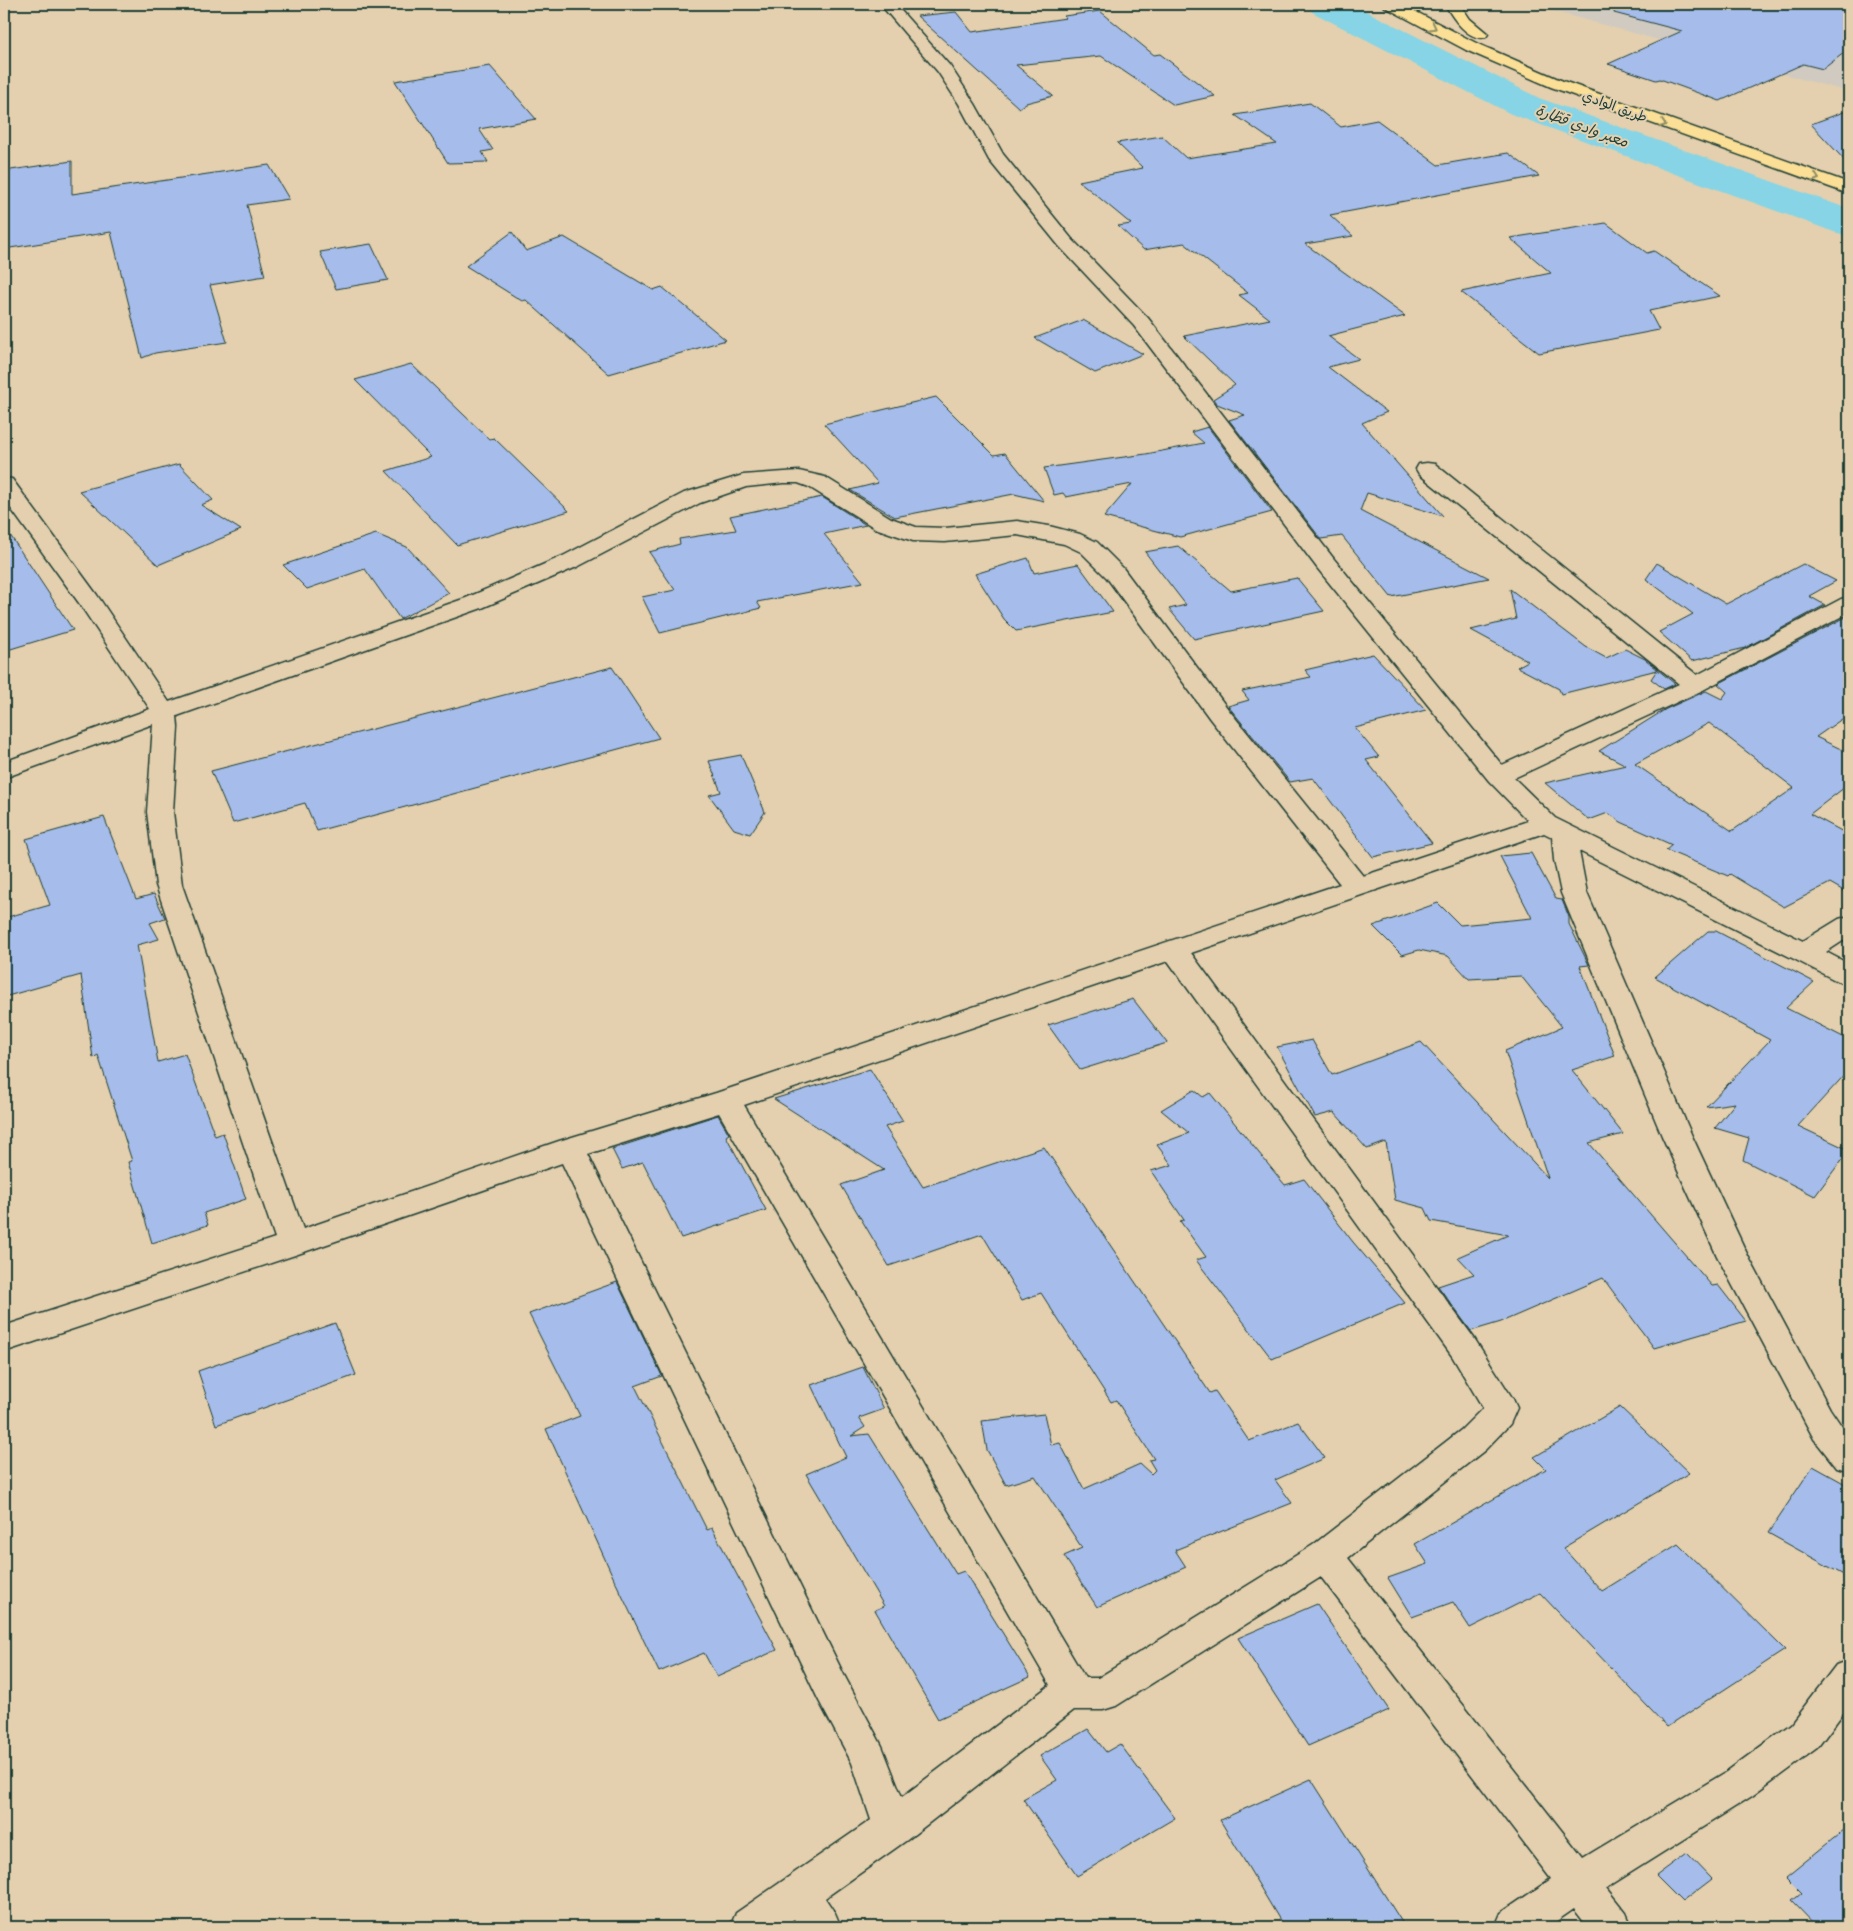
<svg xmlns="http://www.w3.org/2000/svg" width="1853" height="1931" font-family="'Balsamiq Sans','Playpen Sans Arabic',sans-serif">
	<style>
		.built { fill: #d1cac0 }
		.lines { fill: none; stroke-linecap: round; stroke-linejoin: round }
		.river { fill: #86d4e5; fill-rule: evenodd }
		.building { fill: #a6bdeb; stroke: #1f3d34; fill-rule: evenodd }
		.minor-casing { stroke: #1f3d34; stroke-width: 3 }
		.major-casing { stroke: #1f3d34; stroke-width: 3 }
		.minor { fill: #e4d0ae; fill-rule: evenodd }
		.major { fill: #fbdf96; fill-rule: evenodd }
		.oneway { stroke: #8d8e65 }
		.labels { text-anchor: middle; stroke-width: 4; stroke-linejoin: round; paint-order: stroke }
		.far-street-label { font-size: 14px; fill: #1f3d34; stroke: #e4d0ae }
		.far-water-label { font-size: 15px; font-style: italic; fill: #24453d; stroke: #e4d0ae }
	</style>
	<rect width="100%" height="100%" fill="#e4d0ae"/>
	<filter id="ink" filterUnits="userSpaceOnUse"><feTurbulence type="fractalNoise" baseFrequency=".02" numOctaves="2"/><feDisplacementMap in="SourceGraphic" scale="10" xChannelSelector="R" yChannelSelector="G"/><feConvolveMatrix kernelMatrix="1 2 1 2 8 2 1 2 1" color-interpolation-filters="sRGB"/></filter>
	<g filter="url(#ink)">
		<path class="built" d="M1527,4H1849V92Z"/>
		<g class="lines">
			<path class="river" d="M1307,4H1352L1539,98L1849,209V236L1834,232L1511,114L1312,12Z"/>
		</g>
		<path class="building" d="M1615,4H1849V49L1823,69L1803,64L1720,101L1660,79L1656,80L1608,64L1682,31L1614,13Z
			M1100,11L1154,55L1160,54L1215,96L1174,105L1101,56L1016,65L1053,96L1026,103L1019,108L917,16L956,12L972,32L1066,18L1064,16Z
			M490,66L536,119L479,129L493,150L482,152L488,162L448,163L395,81Z
			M1310,103L1341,127L1377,120L1438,165L1508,153L1539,176L1330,215L1353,236L1305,244L1405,316L1328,336L1359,359L1328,367L1387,412L1362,423L1443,516L1367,493L1360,511L1489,578L1391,597L1342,536L1321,539L1229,420L1245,415L1217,404L1213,399L1235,385L1184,336L1270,319L1239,295L1248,293L1184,243L1144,250L1118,226L1131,224L1079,181L1143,168L1117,143L1162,136L1186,158L1277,144L1235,115Z
			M1849,110V165L1811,124Z
			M72,161V194L269,165L289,199L247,205L265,276L210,285L227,342L155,353L142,358L111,232L4,249V171Z
			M1606,223L1647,253L1654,251L1720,296L1649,311L1659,330L1539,353L1461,292L1551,273L1510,238Z
			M512,232L526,251L564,237L653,290L662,287L726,340L609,374L526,300L522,301L466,266Z
			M371,244L388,280L336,289L320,252Z
			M1083,320L1143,354L1095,373L1035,338Z
			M411,364L489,439L494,438L569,511L457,545L386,471L431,457L355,380Z
			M936,397L994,455L1005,453L1044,501L1014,494L895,517L850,490L878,483L824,424Z
			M1208,427L1272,512L1180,537L1104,517L1132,484L1066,497L1063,493L1054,495L1044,468L1146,454L1204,443L1191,432Z
			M179,464L213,500L201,505L241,530L158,565L79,491Z
			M822,497L866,525L824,534L863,582L757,602L761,608L660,633L642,597L675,590L649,552L680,544L679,539L736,530L730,516Z
			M4,526L73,630L4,651Z
			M376,534L407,547L449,593L400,619L365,569L307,589L283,565Z
			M1178,546L1231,591L1297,578L1324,611L1194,639L1169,609L1186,605L1145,552Z
			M1028,558L1034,573L1078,564L1113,612L1016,631L1004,619L975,574Z
			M1657,563L1726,604L1803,564L1836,581L1809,596L1825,605L1745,648L1692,661L1659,632L1693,614L1646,579Z
			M1510,589L1586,647L1606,658L1625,649L1645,659L1675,684L1664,689L1651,679L1657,670L1561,694L1559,689L1517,667L1528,661L1471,630L1516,619Z
			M1846,617L1849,618V714L1816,737L1849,753V784L1810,814L1849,835V894L1830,883L1784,907L1730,874L1728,876L1666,850L1672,845L1621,822L1608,813L1589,820L1545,783L1626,765L1599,751L1666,709L1706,691L1722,699L1727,692L1718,684ZM1709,723L1794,788L1732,831L1635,764Z
			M1373,654L1426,710L1355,728L1379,757L1366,760L1432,843L1373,857L1313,778L1290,782L1228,706L1249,700L1242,691L1311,677L1305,670Z
			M612,667L659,738L317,831L305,803L233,823L211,771Z
			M741,755L765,812L750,834L734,829L709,795L721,792L709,761Z
			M104,817L136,899L154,894L165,918L150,923L159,939L137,945L158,1062L185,1054L215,1136L223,1133L246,1199L204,1213L208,1225L152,1243L128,1162L132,1161L98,1055L93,1058L81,975L4,997V918L50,905L26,839Z
			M1531,853L1556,899L1562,900L1569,917V924L1589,965L1580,966L1615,1056L1572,1070L1623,1134L1589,1143L1712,1286L1718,1285L1746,1321L1654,1348L1603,1278L1501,1322L1471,1331L1438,1286L1474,1274L1458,1257L1508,1235L1431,1221L1425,1208L1395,1200L1386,1142L1367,1149L1334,1112L1315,1117L1277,1047L1312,1040L1332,1075L1421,1042L1548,1178L1505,1051L1562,1027L1521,976L1469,979L1448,956L1419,950L1402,955L1373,926L1438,903L1460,925L1532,918L1500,856Z
			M1708,931H1716L1814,982L1786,1008L1849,1040V1070L1798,1126L1849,1150L1815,1196L1743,1160L1749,1138L1715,1128L1735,1103L1706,1107L1770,1040L1655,977Z
			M1133,999L1167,1043L1080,1070L1048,1025Z
			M870,1069L903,1121L885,1127L923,1187L1044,1147L1210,1393L1215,1391L1249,1441L1298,1422L1325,1458L1275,1480L1292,1503L1175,1550L1186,1567L1097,1607L1064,1556L1082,1548L1035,1476L1006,1485L987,1450L982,1421L1044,1414L1051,1445L1060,1443L1084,1489L1140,1464L1151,1474L1155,1470L1149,1460L1154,1459L1116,1400L1111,1402L1041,1293L1022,1300L982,1234L889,1266L841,1185L884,1170L774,1099Z
			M1194,1090L1203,1097L1210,1093L1285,1185L1304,1179L1353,1242L1405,1303L1272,1359L1196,1260L1206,1257L1180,1221L1184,1220L1151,1171L1172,1165L1157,1145L1189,1133L1161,1110Z
			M718,1115L729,1134L726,1136L766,1210L681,1238L643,1162L622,1169L612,1149Z
			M617,1282L662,1376L635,1386L707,1530L712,1528L777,1650L717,1677L704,1653L659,1672L614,1579L546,1429L580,1416L529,1314Z
			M335,1323L356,1375L216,1425L198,1371Z
			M863,1367L884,1409L859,1418L865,1427L851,1436L869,1434L956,1574L964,1571L1030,1677L938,1719L875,1610L884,1606L806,1474L846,1457L811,1385Z
			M1620,1407L1689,1473L1563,1548L1602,1591L1678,1544L1785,1650L1667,1727L1540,1593L1470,1628L1453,1602L1412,1617L1388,1578L1428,1564L1415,1544L1546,1469L1534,1457Z
			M1813,1466L1849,1486V1578L1768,1533Z
			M1317,1604L1389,1710L1308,1746L1238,1638Z
			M1088,1729L1106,1752L1120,1744L1175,1818L1077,1876L1023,1799L1057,1780L1040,1756Z
			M1311,1779L1405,1927H1284L1220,1820Z
			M1849,1826V1927H1817L1792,1901L1802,1893L1786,1877Z
			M1687,1853L1712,1879L1682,1902L1656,1876Z"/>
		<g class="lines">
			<g class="minor-casing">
				<path id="minor" d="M880,4H895L950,66L975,104L1003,154L1071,238L1148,318L1334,559L1502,765L1679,684L1419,474L1416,469L1419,464L1427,463L1435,464L1697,675L1841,599L1849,597V613L1703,690L1514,778L1555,818L1803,941L1839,919L1849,916V937L1826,952L1849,964V984L1839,982L1794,959L1579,851L1587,893L1692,1136L1748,1256L1830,1409L1849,1437V1472L1837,1468L1814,1439L1717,1256L1662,1136L1561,893L1554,860L1552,837L1544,833L1191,953L1474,1338L1513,1399L1517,1408L1510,1424L1485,1450L1348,1558L1583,1858L1726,1772L1791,1724L1836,1665L1849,1660V1705L1817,1748L1752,1796L1606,1888L1626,1913L1632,1927H1588L1574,1909L1548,1927H1495L1501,1913L1551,1879L1321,1577L1116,1706L1103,1710H1074L907,1840L825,1898L835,1913L841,1927H799L794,1919L783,1927H730L736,1913L871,1820L852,1763L818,1699L562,1163L304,1252L4,1352V1326L275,1238L156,885L147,812L153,724L4,778V762L150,709L79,603L4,499V478L12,479L97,595L169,702L466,598L563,556L684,493L743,475L799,471L825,477L891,518L916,527L945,528L1017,521L1049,526L1080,534L1097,542L1123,568L1228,709L1363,876L1528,821L1489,781L1318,569L1134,326L1059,246L989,160L959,104L938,72ZM784,483H798L809,487L875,528L913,541L945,542L1017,535L1064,544L1081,552L1107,578L1210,719L1340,884L716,1093L559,1141L303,1229L182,885L173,812L178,727L177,716L482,608L579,566L700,503L746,487ZM1168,961L1452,1356L1483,1408L1461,1430L1313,1545L1098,1678H1085L744,1105ZM719,1113L1050,1685L902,1797L882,1746L844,1675L588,1154Z"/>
			</g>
			<g class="major-casing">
				<path id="major" d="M1383,4H1401L1478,44L1563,81L1849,183V194L1551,87L1466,50L1385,7Z
					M1445,4H1460L1470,19L1488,34L1486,37C1468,42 1452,17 1445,4Z"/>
			</g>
			<use href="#minor" class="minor"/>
			<use href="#major" class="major"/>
		</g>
		<defs><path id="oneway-chevron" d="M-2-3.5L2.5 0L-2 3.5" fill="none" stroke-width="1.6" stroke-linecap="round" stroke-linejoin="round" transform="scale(1.25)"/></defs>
		<g class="oneway">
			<use href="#oneway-chevron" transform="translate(1433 27) rotate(27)"/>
			<use href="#oneway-chevron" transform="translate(1663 124) rotate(20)"/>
			<use href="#oneway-chevron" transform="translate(1816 178) rotate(19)"/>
		</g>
	</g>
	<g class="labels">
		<g class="far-street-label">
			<text transform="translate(1615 106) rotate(20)" y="5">طريق الوادي</text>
		</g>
		<g class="far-water-label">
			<text transform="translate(1582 126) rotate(20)" y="5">معبر وادي قطّارة</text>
		</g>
	</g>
	<rect width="1853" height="1931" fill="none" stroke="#e4d0ae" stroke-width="20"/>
	<rect x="10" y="10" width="1833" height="1911" fill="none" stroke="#1f3d34" stroke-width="2" filter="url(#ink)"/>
</svg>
